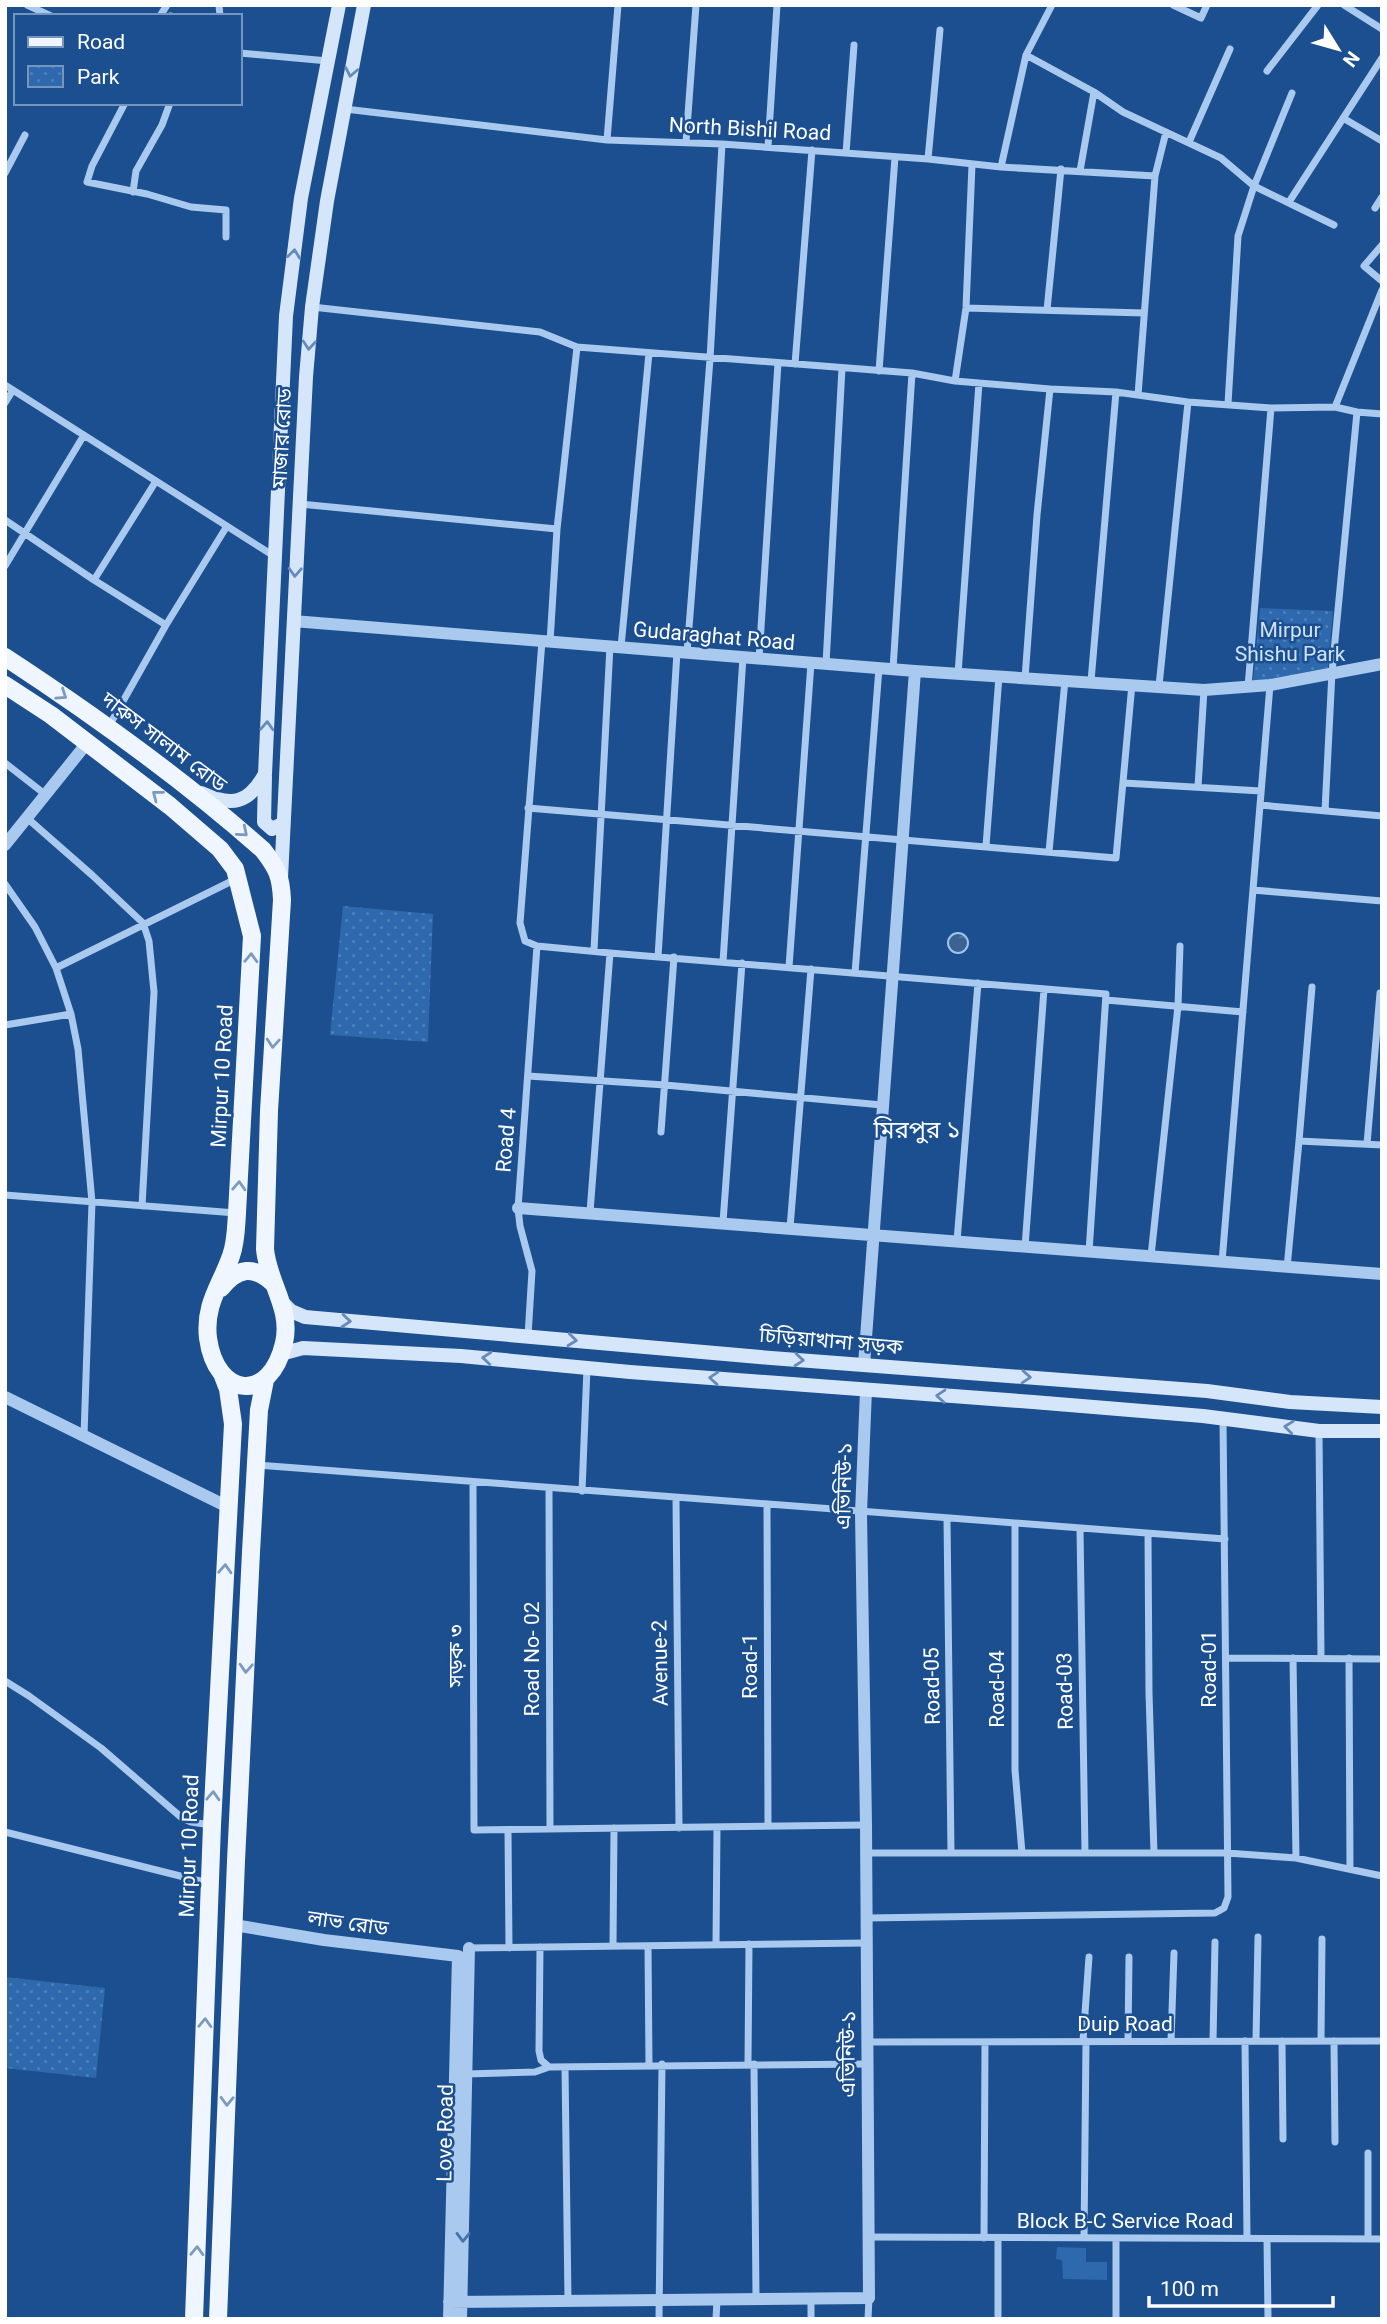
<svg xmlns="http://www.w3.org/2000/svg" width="1387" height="2324" font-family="Roboto,'Noto Sans Bengali',sans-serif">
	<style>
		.grass { fill: #2e69ad }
		.park { fill: url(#park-dots) }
		.water { fill: url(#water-ripples); stroke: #9cc4f0; stroke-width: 2 }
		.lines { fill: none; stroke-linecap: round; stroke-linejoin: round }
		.minor { stroke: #a9c9ee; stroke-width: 7 }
		.tertiary { stroke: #a9c9ee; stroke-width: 12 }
		.secondary { stroke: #d6e6fa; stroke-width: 14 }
		.primary { stroke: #f0f6ff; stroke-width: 18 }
		.oneway { stroke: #668bba }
		.oneway2 { stroke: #7b9ac1 }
		.oneway3 { stroke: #4674ac }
		.labels { text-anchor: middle; stroke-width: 5; stroke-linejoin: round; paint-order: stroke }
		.street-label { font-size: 21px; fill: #fff; stroke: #1b4f8f }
		.park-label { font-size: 21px; fill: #cfe3fa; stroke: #1b4f8f }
		.quarter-label { font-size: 24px; fill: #fff; stroke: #1b4f8f }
	</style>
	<defs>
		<pattern id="park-dots" width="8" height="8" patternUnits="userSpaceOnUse" patternTransform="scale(1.75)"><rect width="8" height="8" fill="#2e69ad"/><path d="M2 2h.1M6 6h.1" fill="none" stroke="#4d80b9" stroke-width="1.8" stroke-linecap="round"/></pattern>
		<pattern id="water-ripples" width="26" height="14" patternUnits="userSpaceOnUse" patternTransform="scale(1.75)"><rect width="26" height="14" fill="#3c6290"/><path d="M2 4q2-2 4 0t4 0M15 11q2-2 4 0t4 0" fill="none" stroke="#597aa1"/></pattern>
	</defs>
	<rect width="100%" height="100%" fill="#1b4f8f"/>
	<path class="grass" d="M1057,2247L1086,2248V2262H1107V2280L1063,2279L1062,2260L1056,2259Z"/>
	<path class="park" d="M1260,608L1333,611L1328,668L1253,682Z
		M343,906L433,914L428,1042L330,1035Z
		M5,1977L105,1988L96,2078L5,2068Z"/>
	<path class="water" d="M948 943a10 10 0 1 1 20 0a10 10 0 1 1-20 0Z"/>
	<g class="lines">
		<path class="minor" d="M27,5L51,16
			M219,5L220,16
			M1173,5L1201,18L1207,5
			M1344,5L1382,29
			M160,16L167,5
			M170,16H171
			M240,53L328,61
			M1026,55L1094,92L1123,112L1221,158L1254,186L1334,225
			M1267,71L1318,5
			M125,103L92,166L87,182L147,194L191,207L226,210V237
			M345,109L607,140L722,144L928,159L1001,167L1155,176
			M1343,118L1382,141
			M607,140L618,5
			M686,142L696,5
			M1189,142L1230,49
			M768,147L777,5
			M846,153L854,45
			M928,159L940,30
			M1001,167L1026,55L1052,5
			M1080,171L1094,92
			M5,173L25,135
			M133,192L136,171L162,125L170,103
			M1289,202L1382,58
			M1375,208L1382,197
			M1382,245L1364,266L1382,281
			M312,307L540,332L577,347L912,373L955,381L1050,389L1116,392L1188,402L1271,408L1335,407L1357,412L1382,414
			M966,308L1144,313
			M1047,310L1061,169
			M795,364L812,150
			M879,371L895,157
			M955,381L966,308L972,165
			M5,385L274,556
			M1138,395L1155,176L1166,132
			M5,403L13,390
			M1228,404L1238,236L1254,186L1292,93
			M1335,407L1382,290
			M300,504L557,529
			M5,520L94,580L166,625
			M5,566L84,435
			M94,580L156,481
			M542,641L520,923L525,941L537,946L610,953L1106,994L1089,1252
			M550,642L557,529L577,347
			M621,647L649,353
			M687,653L710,359L722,144
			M759,659L778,363
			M826,664L842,368
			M893,669L912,373
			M958,674L979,383
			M1025,678L1037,515L1050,389
			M1091,681L1116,392
			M1159,686L1188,402
			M1248,687L1271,408
			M109,726L166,625L227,526
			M5,763L46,795
			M1124,783L1261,791
			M1198,787L1204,690
			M1260,805L1382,816
			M528,808L1116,858L1132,684
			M1325,811L1332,672L1357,412
			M27,818L92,875L143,923L149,941L154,992L142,1206
			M986,846L999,676
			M1049,852L1065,680
			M5,884L35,927L56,968L71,1014L78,1049L92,1202L84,1435
			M1253,890L1382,901
			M594,950L610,646
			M658,957L677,652
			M723,962L743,657
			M789,967L811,663
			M56,968L238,878
			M855,973L879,668
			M1312,987L1299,1141L1382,1145
			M1106,1000L1243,1012
			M5,1025L71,1014
			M528,1076L665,1085L882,1105
			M661,1132L674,957
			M1367,1144L1380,993
			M5,1195L236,1213
			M590,1212L610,953
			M723,1222L742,963
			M790,1228L811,969
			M957,1241L978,983
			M1025,1247L1044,989
			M1151,1256L1178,1006L1180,946
			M1222,1262L1270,685
			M1287,1268L1299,1141
			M528,1336L532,1271L520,1226L518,1208L537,946
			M1319,1431L1321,1657
			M257,1465L1225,1539
			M473,1482L474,1830L866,1825
			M549,1488L550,1829
			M582,1491L587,1368
			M676,1498L679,1828
			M767,1505L768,1826
			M947,1519L951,1853
			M1015,1524V1770L1022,1853
			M1080,1529L1085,1853
			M1148,1534L1149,1693L1154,1853
			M1227,1658L1382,1659
			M1293,1658L1296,1858
			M1349,1658L1350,1869
			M5,1681L29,1696L101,1748L182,1818L191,1822L211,1825
			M508,1830L509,1948
			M5,1832L208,1883
			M866,1853H1227L1296,1858L1382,1876
			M867,1918L1215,1913L1224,1908L1228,1897L1223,1419
			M716,1945L717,1827
			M613,1946L614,1828
			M648,1946L649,2065
			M540,1947L539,2051L541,2060L549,2067
			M469,1948L867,1943
			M1256,2040L1258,1937
			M1083,2041L1089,1957
			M1128,2041L1129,1957
			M1171,2041L1174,1953
			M1213,2041L1215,1942
			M1245,2041L1247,2238
			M1282,2041L1283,2139
			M1321,2041L1322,1939
			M1334,2041L1335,2142
			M867,2042L1382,2041
			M748,2064L749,1944
			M754,2064L756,2299
			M565,2067L568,2301
			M466,2074L535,2072L549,2067L867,2064
			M1368,2153V2239
			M868,2237L1382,2239
			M984,2238L985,2042
			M998,2238V2319
			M1084,2238L1086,2041
			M1116,2238V2319
			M1267,2239L1268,2319
			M659,2319L662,2064
			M716,2319L717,2300
			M811,2319V2299
			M868,2319L869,2298"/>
		<path class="tertiary" d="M293,621L915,671L1204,690L1270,685L1382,664
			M5,845L87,743
			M518,1208L1382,1274
			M864,1365L915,671
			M5,1397L228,1507
			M234,1925L324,1940L458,1956L465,1960
			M449,2302L869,2298L866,1825L861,1513L866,1390
			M449,2319L458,1956
			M461,2319L469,1948"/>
		<path class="secondary" d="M265,776L264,822L272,829L282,824
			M201,793C232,807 248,804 265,774L286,316L301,198L339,5
			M281,878L306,377L312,307L327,201L364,5
			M283,1303L291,1311L305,1317L771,1358L1207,1391L1290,1402L1382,1407
			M281,1354L303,1348L461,1356L630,1372L1033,1402L1203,1416L1319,1431H1382"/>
		<path class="primary" d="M5,657C95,716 182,778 263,850C277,868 281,876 282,900L269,1111L265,1249C268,1283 292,1308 284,1343C270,1404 216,1398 208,1338C204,1304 221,1285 231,1256C236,1243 236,1228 237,1213L252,936L235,869L220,849L170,806L51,715L5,685
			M221,1288C238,1267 254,1265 274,1284
			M194,2319L212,1825L233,1424L228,1389L223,1376
			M218,2319L236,1861L251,1552L259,1410L265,1380"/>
	</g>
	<defs><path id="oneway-chevron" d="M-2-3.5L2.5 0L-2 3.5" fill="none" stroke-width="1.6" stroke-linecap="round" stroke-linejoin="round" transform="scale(1.75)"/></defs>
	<g class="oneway">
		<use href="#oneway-chevron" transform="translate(351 72) rotate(101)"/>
		<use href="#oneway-chevron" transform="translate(294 254) rotate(-83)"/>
		<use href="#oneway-chevron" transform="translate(309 345) rotate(95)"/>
		<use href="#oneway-chevron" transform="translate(295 572) rotate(93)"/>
		<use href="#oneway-chevron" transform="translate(267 726) rotate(-87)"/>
		<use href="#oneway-chevron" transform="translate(346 1321) rotate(5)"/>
		<use href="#oneway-chevron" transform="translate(572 1340) rotate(6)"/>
		<use href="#oneway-chevron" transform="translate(487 1358) rotate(-175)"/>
		<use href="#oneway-chevron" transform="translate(799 1360) rotate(5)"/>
		<use href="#oneway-chevron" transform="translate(1026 1377) rotate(4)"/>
		<use href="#oneway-chevron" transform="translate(714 1378) rotate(-176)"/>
		<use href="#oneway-chevron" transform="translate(941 1396) rotate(-176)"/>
		<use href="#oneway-chevron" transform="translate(1289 1427) rotate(-173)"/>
	</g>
	<g class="oneway2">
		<use href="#oneway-chevron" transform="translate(62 695) rotate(34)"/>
		<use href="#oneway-chevron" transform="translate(157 795) rotate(-142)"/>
		<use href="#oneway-chevron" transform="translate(243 832) rotate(40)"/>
		<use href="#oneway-chevron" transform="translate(251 958) rotate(-88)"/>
		<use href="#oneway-chevron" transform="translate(273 1043) rotate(94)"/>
		<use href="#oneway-chevron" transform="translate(239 1186) rotate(-87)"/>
		<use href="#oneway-chevron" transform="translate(225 1569) rotate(-87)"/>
		<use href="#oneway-chevron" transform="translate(246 1668) rotate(93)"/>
		<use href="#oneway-chevron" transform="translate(213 1796) rotate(-87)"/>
		<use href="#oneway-chevron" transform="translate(205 2023) rotate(-88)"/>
		<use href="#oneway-chevron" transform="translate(227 2101) rotate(92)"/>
		<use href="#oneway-chevron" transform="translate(197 2251) rotate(-88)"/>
	</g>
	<use class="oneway3" href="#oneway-chevron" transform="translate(463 2237) rotate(91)"/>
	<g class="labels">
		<g class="street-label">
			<text transform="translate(750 129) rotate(3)" y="7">North Bishil Road</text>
			<text transform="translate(282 438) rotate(-87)" y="7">মাজার রোড</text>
			<text transform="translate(714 636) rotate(5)" y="7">Gudaraghat Road</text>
			<text transform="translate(164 742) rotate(37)" y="7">দারুস সালাম রোড</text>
			<text transform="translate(222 1076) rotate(-87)" y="7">Mirpur 10 Road</text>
			<text transform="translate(506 1140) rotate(-85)" y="7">Road 4</text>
			<text transform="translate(831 1341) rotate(5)" y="7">চিড়িয়াখানা সড়ক</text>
			<text transform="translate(844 1486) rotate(-89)" y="7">এভিনিউ-১</text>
			<text transform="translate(456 1656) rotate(-90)" y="7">সড়ক ৩</text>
			<text transform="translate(532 1659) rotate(-90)" y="7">Road No- 02</text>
			<text transform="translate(660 1663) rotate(-91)" y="7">Avenue-2</text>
			<text transform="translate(750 1666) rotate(-90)" y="7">Road-1</text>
			<text transform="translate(1209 1669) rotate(-90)" y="7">Road-01</text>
			<text transform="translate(932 1686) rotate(-91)" y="7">Road-05</text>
			<text transform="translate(997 1689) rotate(-90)" y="7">Road-04</text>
			<text transform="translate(1065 1691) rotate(-91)" y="7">Road-03</text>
			<text transform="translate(189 1846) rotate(-88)" y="7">Mirpur 10 Road</text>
			<text transform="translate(348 1923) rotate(8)" y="7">লাভ রোড</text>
			<text x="1125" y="2031">Duip Road</text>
			<text transform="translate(848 2054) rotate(-90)" y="7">এভিনিউ-১</text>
			<text transform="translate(445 2133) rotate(-89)" y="7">Love Road</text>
			<text x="1125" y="2228">Block B-C Service Road</text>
		</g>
		<g class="park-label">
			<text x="1290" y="637">Mirpur<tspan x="1290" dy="24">Shishu Park</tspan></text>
		</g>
		<g class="quarter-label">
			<text x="917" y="1138">মিরপুর ১</text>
		</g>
	</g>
	<rect width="1387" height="2324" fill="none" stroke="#ffffff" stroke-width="14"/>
	<rect x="14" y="14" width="228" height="91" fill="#1b4f8f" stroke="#7695bc" stroke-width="2"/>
	<rect x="28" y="37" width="35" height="10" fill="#f0f6ff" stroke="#7695bc" stroke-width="2"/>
	<text x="77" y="49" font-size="21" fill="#ffffff">Road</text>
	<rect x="28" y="66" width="35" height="21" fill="url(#park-dots)" stroke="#7695bc" stroke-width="2"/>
	<text x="77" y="84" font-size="21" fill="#ffffff">Park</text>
	<g transform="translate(1338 49) rotate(127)" stroke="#1b4f8f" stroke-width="5" paint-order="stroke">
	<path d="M0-5L12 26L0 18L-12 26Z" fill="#ffffff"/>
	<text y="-10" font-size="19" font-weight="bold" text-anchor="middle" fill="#ffffff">N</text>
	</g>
	<path d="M1149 2296v10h184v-10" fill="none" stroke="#ffffff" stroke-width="3.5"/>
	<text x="1160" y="2296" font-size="21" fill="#ffffff" stroke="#1b4f8f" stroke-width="5" paint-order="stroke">100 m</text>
</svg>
